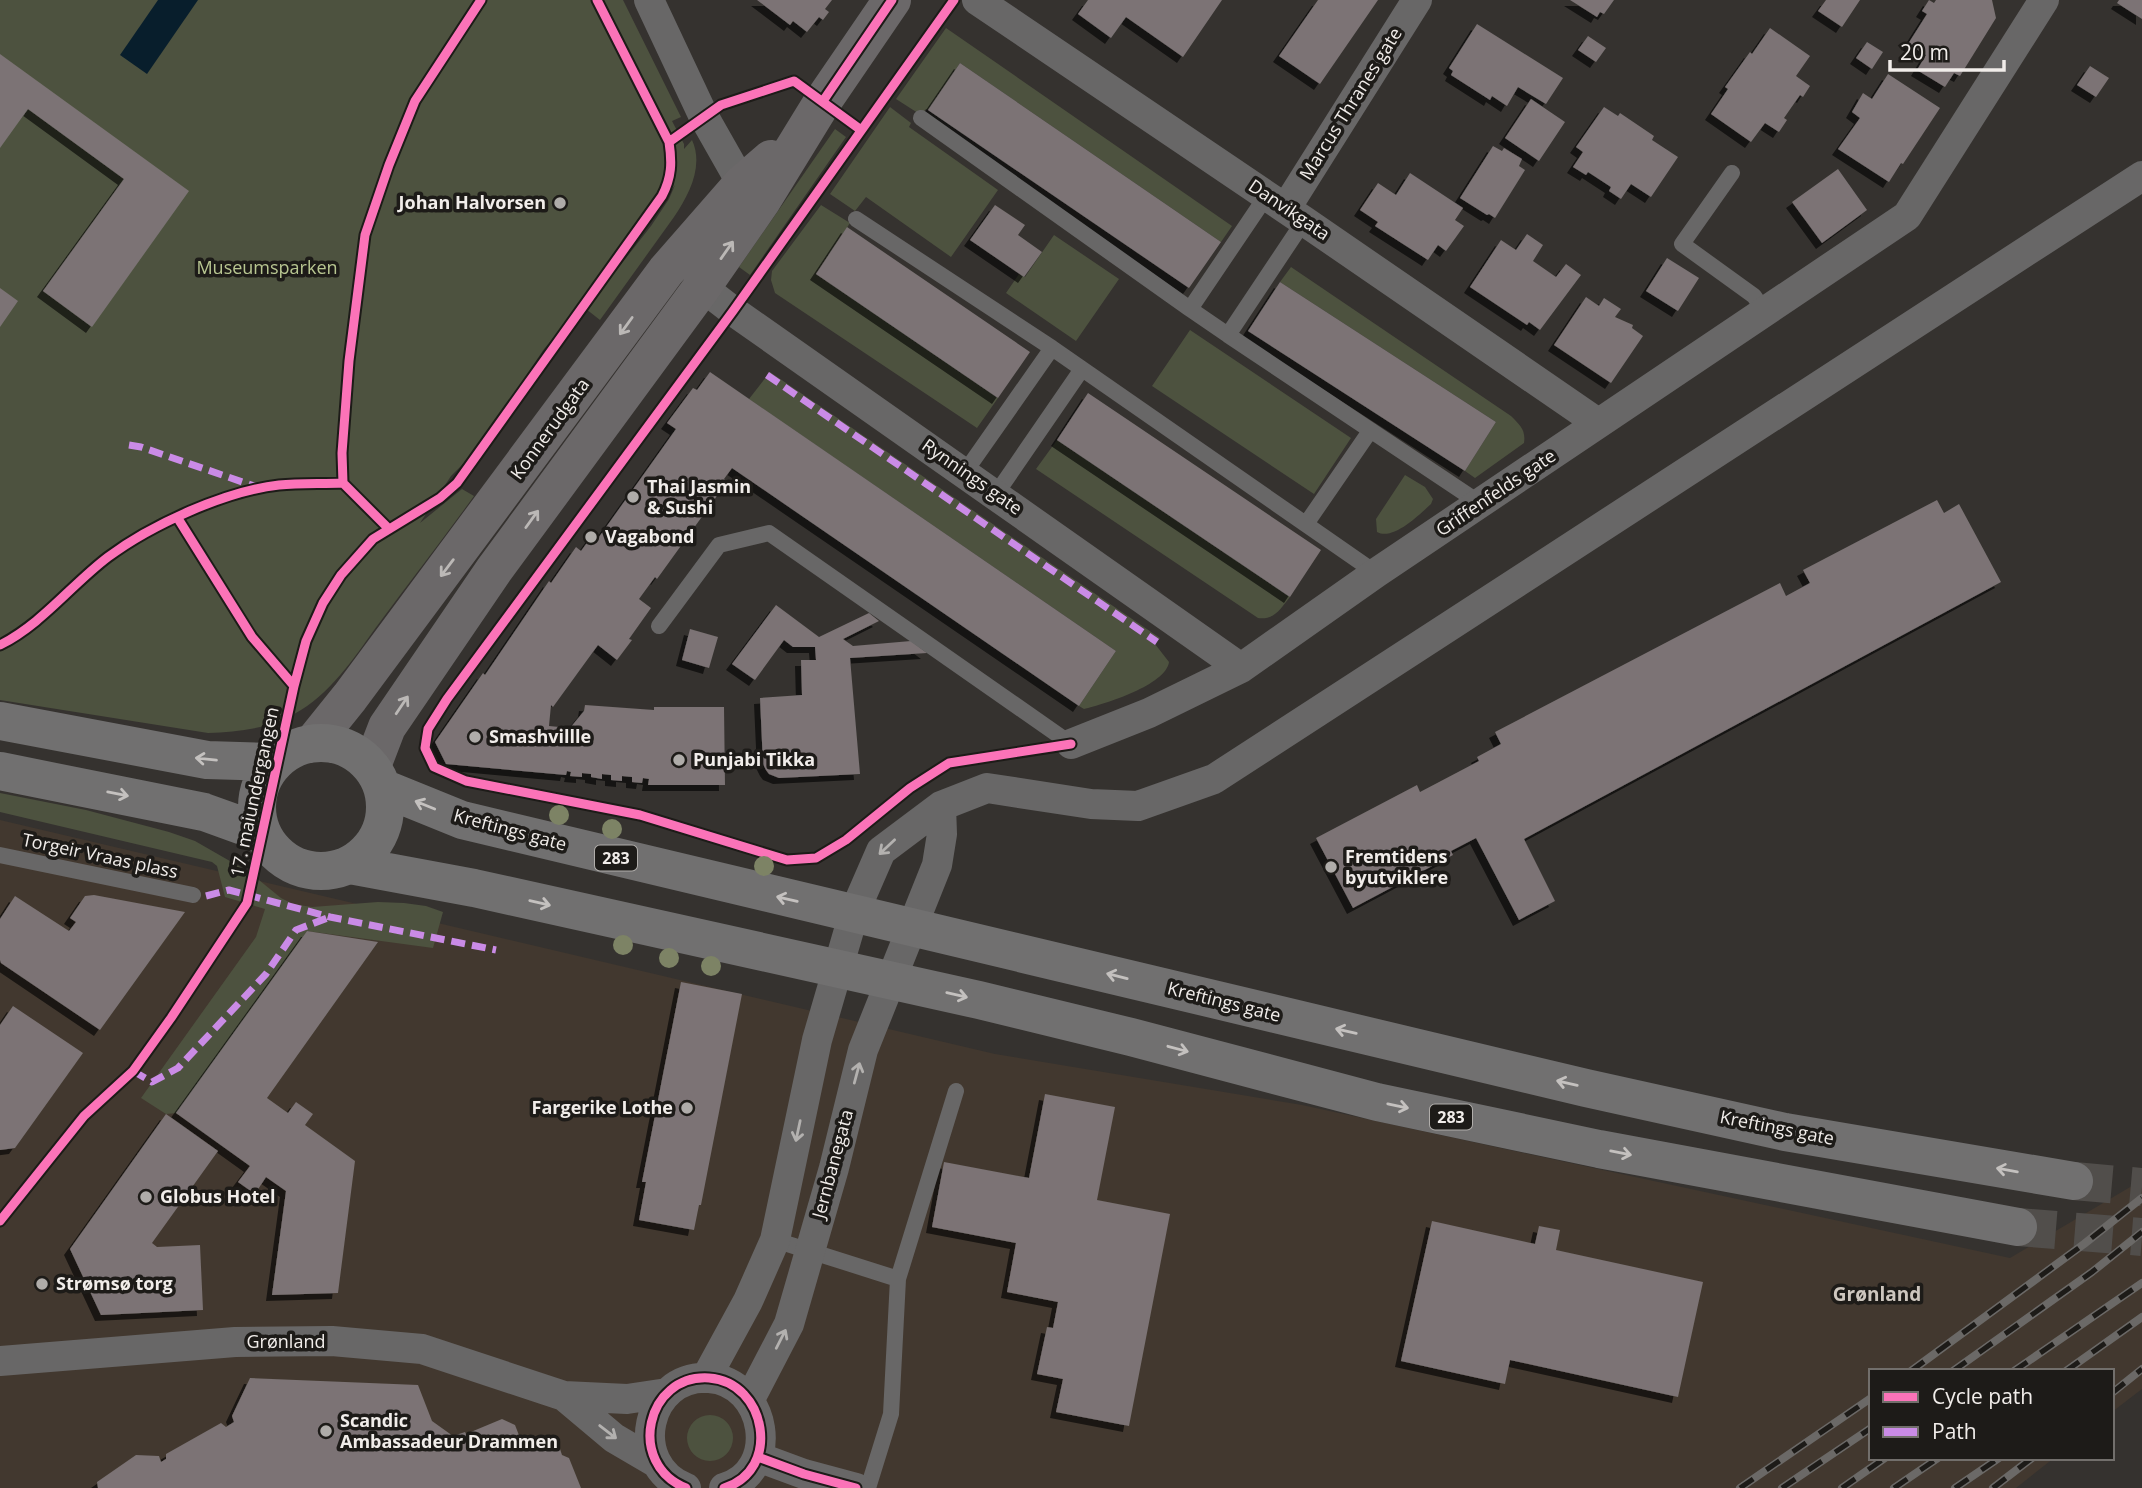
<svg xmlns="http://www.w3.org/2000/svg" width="2142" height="1488" font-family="'Open Sans',sans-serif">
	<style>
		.built { fill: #42382f }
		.green { fill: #4d523f }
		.water { fill: #081e2c }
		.building { fill: #7b7374; filter: url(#shadow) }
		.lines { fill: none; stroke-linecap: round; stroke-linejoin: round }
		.primary-tunnel { stroke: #514e4b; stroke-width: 38; stroke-dasharray: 38 19; stroke-linecap: butt }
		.lane { stroke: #686767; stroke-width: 16 }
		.street { stroke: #686767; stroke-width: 30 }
		.secondary { stroke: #6b6869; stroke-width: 38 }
		.primary { stroke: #717070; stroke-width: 38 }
		.rail-casing { stroke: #6b6967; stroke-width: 8 }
		.rail { stroke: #1d1b18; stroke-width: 5; stroke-dasharray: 16; stroke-linecap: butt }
		.quiet { stroke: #ca8be6; stroke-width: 7; stroke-dasharray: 14 7; stroke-linecap: butt }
		.cycleway-casing { stroke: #1d1b18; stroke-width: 13 }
		.cycleway { stroke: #fb73b8; stroke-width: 9 }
		.tree { fill: #7d8365 }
		.oneway { stroke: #bbb8b6 }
		.oneway2 { stroke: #c4c1bf }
		.oneway3 { stroke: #b3b1af }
		.poi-dot { fill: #afaca9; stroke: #1d1b18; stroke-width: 2.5 }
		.labels { text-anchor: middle; stroke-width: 7; stroke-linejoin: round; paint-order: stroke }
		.shield { fill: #1d1b18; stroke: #b1aeab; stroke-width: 2 }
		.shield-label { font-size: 16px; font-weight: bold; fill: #f1edea }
		.street-label { font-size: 18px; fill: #f1edea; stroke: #1d1b18 }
		.poi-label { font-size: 18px; font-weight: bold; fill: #f1edea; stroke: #1d1b18; text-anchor: start }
		.park-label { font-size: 18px; fill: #b8c691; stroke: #1d1b18 }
		.neighbourhood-label { font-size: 19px; font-weight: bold; fill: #cdc6be; stroke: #1d1b18 }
	</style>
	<defs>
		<filter id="shadow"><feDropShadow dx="-6" dy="6" stdDeviation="0" flood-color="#0009"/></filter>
	</defs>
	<rect width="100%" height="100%" fill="#35322f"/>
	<path class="built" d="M0,820L995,1054L1302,1105L2010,1258L2142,1180V1389L2112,1412V1371H1871V1458H2054L2016,1488H0Z"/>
	<path class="green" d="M0,0H623L681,117L672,121L684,144V149L692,140C704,166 689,195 674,217L600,320L586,309L651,226L669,199L675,185L629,249L544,349L474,453L451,476L420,523L462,489L474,496C443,539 411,580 380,622C357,653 335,689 301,710C273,728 241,732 208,733L0,700Z
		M946,28L1232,226L1221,242L960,63L928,110L926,109L921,115L896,99Z
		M890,107L911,123L909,127L998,190L951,257L866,197L855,211L830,194Z
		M835,129L846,137L750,275L739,267Z
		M821,205L850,223L816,274L998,398L977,428L775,293L771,280L772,271Z
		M1054,235L1119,279L1076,341L1006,293L1019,274L1025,277Z
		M1291,267L1511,416C1520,425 1526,430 1524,443L1475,478L1465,471L1496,422L1280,282Z
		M1190,330L1351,438L1314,494L1152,386Z
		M770,372L1160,638L1155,644L1169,662C1166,685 1105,704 1084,709L1079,706L1116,651L749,399Z
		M1057,440L1290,597C1280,609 1275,620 1258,618L1036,469Z
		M1405,475L1425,487L1433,499L1431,504C1419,515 1393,541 1377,532L1376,519Z
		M0,793L86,810L169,832L195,841L249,872L281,898L293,904L312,907L378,902L404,903L426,906L443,912L433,948L307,931L177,1113L166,1114L141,1098L256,937L265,909L225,897L217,866L212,862L0,812Z
		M687 1438a23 23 0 1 1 46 0a23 23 0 1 1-46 0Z"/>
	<path class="water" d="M158,0H198L147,74L120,55Z"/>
	<path class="building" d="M757,0H832L825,9L829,12L823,20L819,17L807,32L793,21L790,25Z
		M1088,0H1222L1183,57L1126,17L1111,38L1078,14Z
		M1318,0H1378L1320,84L1279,56Z
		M1570,0H1614L1604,14L1600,12L1597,17Z
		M1826,0H1860L1842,27L1818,11Z
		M1929,0L1934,3L1936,0H1992L1996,18L1960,76L1954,73L1945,87L1917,70L1926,55L1908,44L1927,14L1922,11Z
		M2119,0H2142V19L2117,3Z
		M1477,24L1563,78L1546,104L1518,87L1507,106L1492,96L1490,100L1451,75L1453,71L1449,68Z
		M1770,28L1810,56L1796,76L1810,86L1803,97L1800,95L1784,118L1787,120L1779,132L1765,123L1751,142L1711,114L1728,89L1725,87L1750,52L1752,54Z
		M1588,36L1606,48L1596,62L1578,50Z
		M1867,42L1883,52L1872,69L1856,58Z
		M0,54L189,191L92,327L43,291L124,179L28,109L0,148Z
		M960,63L1221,242L1189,288L928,110Z
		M2090,66L2109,78L2096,97L2077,85Z
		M1888,74L1940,108L1903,164L1901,163L1889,182L1838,149L1860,118L1852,112L1863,93L1872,99Z
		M1531,99L1565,122L1539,161L1505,138Z
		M1604,107L1618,116L1620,113L1654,136L1652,140L1678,157L1651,197L1631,184L1621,199L1609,191L1611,187L1588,172L1586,175L1573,167L1583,152L1576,147Z
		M1493,146L1502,151L1504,148L1522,159L1519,166L1525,170L1495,218L1489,214L1487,215L1460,198Z
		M1838,169L1867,210L1822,243L1792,202Z
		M1410,173L1463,208L1455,220L1464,226L1446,251L1438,245L1428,260L1375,226L1378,222L1360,210L1378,183L1396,195Z
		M995,205L1025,225L1018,235L1042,252L1024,277L970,240Z
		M847,227L1030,352L998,398L816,274Z
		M1527,234L1543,245L1533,261L1556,277L1566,264L1581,275L1540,330L1529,322L1527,325L1470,287L1501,240L1516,250Z
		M1667,258L1699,278L1678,311L1646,291Z
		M1280,282L1496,422L1465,471L1248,331Z
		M0,288L18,301L0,327Z
		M1586,297L1599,306L1604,298L1621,309L1615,317L1633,325L1632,328L1643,336L1611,383L1554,345Z
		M710,372L1116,651L1079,706L732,468L724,479L727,482L657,579L655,577L639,599L651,608L629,639L632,640L617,660L598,645L553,707L551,705L549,726L570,728L584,711L585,705L654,710V707H724L725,785H648L649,779L643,778L642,783L632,782V777L622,776V781L611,780V775L602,774V779L591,777V774L582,773V777L570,776L571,772L567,771L566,775L446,764L435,742L483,673L485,675L549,581L551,583L576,547L581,551L594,533L599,537L676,429L667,423L693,388L697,390Z
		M1088,393L1321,550L1290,597L1057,440Z
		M1937,500L1944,513L1959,504L2001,582L1524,839L1555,901L1519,920L1476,838L1451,851L1453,855L1353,908L1316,838L1417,785L1420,792L1479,761L1477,757L1501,744L1495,732L1780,583L1786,596L1810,583L1803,570Z
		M776,605L819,637L869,613L879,621L843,639L853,646L911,641L927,653L850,658L860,774L779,778L769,774L766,770L763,764L760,698L802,695L801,660H816L815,647H793L784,640L755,680L732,664Z
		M690,629L718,637L709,668L682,660Z
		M94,895L185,912L100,1030L1,963L0,960V919L15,896L69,931L76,922L70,918L85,896Z
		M307,931L378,942L267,1098L288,1113L296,1102L313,1114L305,1125L355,1161L338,1293L272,1295L286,1191L266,1177L255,1194L238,1182L250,1166L176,1113Z
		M681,982L742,994L701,1205H699L694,1230L639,1220L646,1182H642Z
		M13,1006L83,1053L15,1148L0,1150V1025Z
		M1045,1094L1115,1107L1097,1200L1170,1214L1129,1426L1056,1412L1063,1379L1037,1374L1047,1327L1053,1328L1058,1302L1007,1292L1016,1243L932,1227L944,1162L1029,1178Z
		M166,1114L218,1151L152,1243L157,1247L200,1245L203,1310L101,1315L70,1249Z
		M1432,1221L1535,1244L1539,1226L1560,1230L1556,1250L1703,1282L1678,1397L1510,1360L1505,1384L1401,1361Z
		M250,1378L418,1385L432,1421L453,1436L465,1432L466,1434L502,1419L515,1425L522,1443L536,1438L560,1449L562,1455L569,1458L581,1488H98L97,1482L136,1455L159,1456L161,1462L166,1459V1454L221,1423L226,1427L234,1422L232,1416Z"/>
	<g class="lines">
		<path class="primary-tunnel" d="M2074,1181L2142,1187
			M2018,1227L2142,1237"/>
		<path class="lane" d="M921,118L1190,309L1267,195
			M1732,173L1682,244L1754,296L1765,312
			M856,219L1052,348L965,472
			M1304,221L1228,335L1481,504
			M1190,309L1228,335
			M1052,348L1376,573
			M996,494L1082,369
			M1306,524L1370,431
			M659,626L719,545L769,533L1071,744
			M0,855L193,895
			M775,1240L898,1279
			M868,1488L891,1414L898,1279L956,1091"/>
		<path class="street" d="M649,0L704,117L742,184L757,198
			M977,0L1304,221L1598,423
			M1286,208L1417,0
			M702,287L733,311L1241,668
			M1071,744L1149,713L1241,668L1376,573L1907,216L2044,0
			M0,1361L235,1342L332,1341L422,1349L564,1396L627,1399L667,1393
			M706,1378L748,1301L775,1240L817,1040L854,913L881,851L941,806L987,788L1091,804L1138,806L1214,779L2142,176
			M564,1396L614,1438L655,1462
			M750,1399L789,1324L834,1168L863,1050L937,865L942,834L941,806
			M758,1457L804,1474L856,1488
			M686,1488C626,1464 646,1374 709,1378C767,1382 782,1471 724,1488"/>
		<path class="secondary" d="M313,743L350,697L666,271L742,184L771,159
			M372,766L387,727L494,570L702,287L761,202L823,101L892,0"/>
		<path class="primary" d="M0,721L207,760L274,762
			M257 807a64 64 0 1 1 128 0a64 64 0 1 1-128 0Z
			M0,771L204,812L262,833
			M383,788L462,820L1586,1088L1785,1132L2074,1181
			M350,865L474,888L979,1000L1131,1037L1377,1102L1599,1149L2018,1227"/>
		<g class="rail-casing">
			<path id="rail" d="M1911,1371L2084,1244L2142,1198
				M1953,1371L2092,1272L2142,1232
				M2014,1371L2142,1283
				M2066,1371L2142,1317
				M2112,1393L2142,1369
				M1740,1488L1871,1398
				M1782,1488L1871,1428
				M1842,1488L1885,1458
				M1894,1488L1938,1458
				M1955,1488L1999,1458
				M1993,1488L2032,1458"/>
		</g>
		<use href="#rail" class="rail"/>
		<path class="quiet" d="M767,375L1157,642
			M129,445L141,447L257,487
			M206,896L229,890L330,917L496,950
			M133,1071L152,1082L178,1068L266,974L296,930L330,917"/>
		<g class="cycleway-casing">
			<path id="cycleway" d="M954,0L733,311L447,699L428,729L425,748L434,767L466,781L640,815L787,860L816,858L846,840L910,788L949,763L1071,744
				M823,101L892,0
				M669,142L721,105L794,81L861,130
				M343,483L342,453L349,361L365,235L389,165L415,101L481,0
				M177,517L252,637L294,686
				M0,645C42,624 71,585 108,557C151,525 225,491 279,485C300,483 322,484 343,483L388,528
				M0,1221L84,1116L133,1071L171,1018L247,903L294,686L306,641L323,603L341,575L373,539L440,498L457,483L662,196C672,177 672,162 669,142L597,0
				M758,1457L804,1474L856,1488
				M686,1488C626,1464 646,1374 709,1378C767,1382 782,1471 724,1488"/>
		</g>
		<use href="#cycleway" class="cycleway"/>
	</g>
	<g class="tree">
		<circle cx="559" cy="815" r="10"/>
		<circle cx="612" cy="829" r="10"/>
		<circle cx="764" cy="866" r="10"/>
		<circle cx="623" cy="945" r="10"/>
		<circle cx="669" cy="958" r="10"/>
		<circle cx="711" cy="966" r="10"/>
	</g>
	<defs><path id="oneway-shaft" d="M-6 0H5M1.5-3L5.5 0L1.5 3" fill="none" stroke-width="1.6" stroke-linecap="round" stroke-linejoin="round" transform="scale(1.75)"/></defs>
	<g class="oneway">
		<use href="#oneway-shaft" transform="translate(727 250) rotate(-55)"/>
		<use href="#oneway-shaft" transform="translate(626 326) rotate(126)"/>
		<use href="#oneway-shaft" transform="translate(532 519) rotate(-54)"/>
		<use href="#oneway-shaft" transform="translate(447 568) rotate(127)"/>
		<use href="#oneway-shaft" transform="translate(402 705) rotate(-56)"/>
	</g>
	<g class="oneway2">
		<use href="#oneway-shaft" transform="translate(206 759) rotate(-174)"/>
		<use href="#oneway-shaft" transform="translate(118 794) rotate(11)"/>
		<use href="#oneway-shaft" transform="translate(425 805) rotate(-158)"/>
		<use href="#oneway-shaft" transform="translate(787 899) rotate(-167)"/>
		<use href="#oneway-shaft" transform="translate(540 903) rotate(13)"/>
		<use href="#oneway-shaft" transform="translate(1117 976) rotate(-166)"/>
		<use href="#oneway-shaft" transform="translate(957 995) rotate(13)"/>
		<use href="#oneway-shaft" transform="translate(1346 1031) rotate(-167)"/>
		<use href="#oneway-shaft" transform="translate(1178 1049) rotate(15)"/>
		<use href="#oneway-shaft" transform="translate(1567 1083) rotate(-167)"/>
		<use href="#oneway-shaft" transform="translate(1398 1106) rotate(12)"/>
		<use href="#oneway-shaft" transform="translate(1621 1153) rotate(11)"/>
		<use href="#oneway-shaft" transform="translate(2007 1170) rotate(-170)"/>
	</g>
	<g class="oneway3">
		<use href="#oneway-shaft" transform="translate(887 847) rotate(137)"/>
		<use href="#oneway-shaft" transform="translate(857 1073) rotate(-75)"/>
		<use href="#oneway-shaft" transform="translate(798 1131) rotate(102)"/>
		<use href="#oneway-shaft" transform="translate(781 1339) rotate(-63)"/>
		<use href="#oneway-shaft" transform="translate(608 1432) rotate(38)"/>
	</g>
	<g class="poi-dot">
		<circle cx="560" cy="203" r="7"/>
		<circle cx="633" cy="497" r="7"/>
		<circle cx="591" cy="537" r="7"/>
		<circle cx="475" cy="737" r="7"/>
		<circle cx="679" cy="760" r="7"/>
		<circle cx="1331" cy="867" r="7"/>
		<circle cx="687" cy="1108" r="7"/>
		<circle cx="146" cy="1197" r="7"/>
		<circle cx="42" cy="1284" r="7"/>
		<circle cx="326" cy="1431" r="7"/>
	</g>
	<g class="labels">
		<g class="shield">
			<rect x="595" y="845.5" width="42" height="25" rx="5"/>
			<rect x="1430" y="1104.5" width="42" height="25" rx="5"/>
		</g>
		<g class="shield-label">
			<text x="616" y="864">283</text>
			<text x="1451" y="1123">283</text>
		</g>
		<g class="street-label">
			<text transform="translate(1351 104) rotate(-58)" y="6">Marcus Thranes gate</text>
			<text transform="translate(1289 210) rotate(34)" y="6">Danvikgata</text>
			<text transform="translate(550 429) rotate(-54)" y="6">Konnerudgata</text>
			<text transform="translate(972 477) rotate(35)" y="6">Rynnings gate</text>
			<text transform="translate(1496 493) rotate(-34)" y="6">Griffenfelds gate</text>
			<text transform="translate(255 792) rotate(-78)" y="6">17. maiundergangen</text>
			<text transform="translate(510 830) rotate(15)" y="6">Kreftings gate</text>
			<text transform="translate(100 856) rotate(12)" y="6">Torgeir Vraas plass</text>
			<text transform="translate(1224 1002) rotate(14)" y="6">Kreftings gate</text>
			<text transform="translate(1777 1128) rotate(11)" y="6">Kreftings gate</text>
			<text transform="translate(833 1164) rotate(-75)" y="6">Jernbanegata</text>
			<text x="286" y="1348">Grønland</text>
		</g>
		<g class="poi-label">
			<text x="546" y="209" text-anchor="end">Johan Halvorsen</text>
			<text x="647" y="493">Thai Jasmin<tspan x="647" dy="21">&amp; Sushi</tspan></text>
			<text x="605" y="543">Vagabond</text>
			<text x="489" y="743">Smashvillle</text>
			<text x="693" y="766">Punjabi Tikka</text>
			<text x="1345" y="863">Fremtidens<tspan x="1345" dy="21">byutviklere</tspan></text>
			<text x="673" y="1114" text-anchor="end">Fargerike Lothe</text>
			<text x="160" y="1203">Globus Hotel</text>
			<text x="56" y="1290">Strømsø torg</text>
			<text x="340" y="1427">Scandic<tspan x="340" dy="21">Ambassadeur Drammen</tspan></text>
		</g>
		<g class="park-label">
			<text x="267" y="274">Museumsparken</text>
		</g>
		<g class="neighbourhood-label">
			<text x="1877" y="1301">Grønland</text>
		</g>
	</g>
	<rect x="1869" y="1369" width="245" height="91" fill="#1d1b18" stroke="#726f6c" stroke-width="2"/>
	<rect x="1883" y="1392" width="35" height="10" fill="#fb73b8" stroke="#726f6c" stroke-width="2"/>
	<text x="1932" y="1404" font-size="21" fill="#f1edea">Cycle path</text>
	<rect x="1883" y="1427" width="35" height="10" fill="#ca8be6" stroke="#726f6c" stroke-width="2"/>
	<text x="1932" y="1439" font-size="21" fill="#f1edea">Path</text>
	<path d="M1890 60v10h114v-10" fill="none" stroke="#f1edea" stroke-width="3.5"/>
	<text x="1900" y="60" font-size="21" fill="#f1edea" stroke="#1d1b18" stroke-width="5" paint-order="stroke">20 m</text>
</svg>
